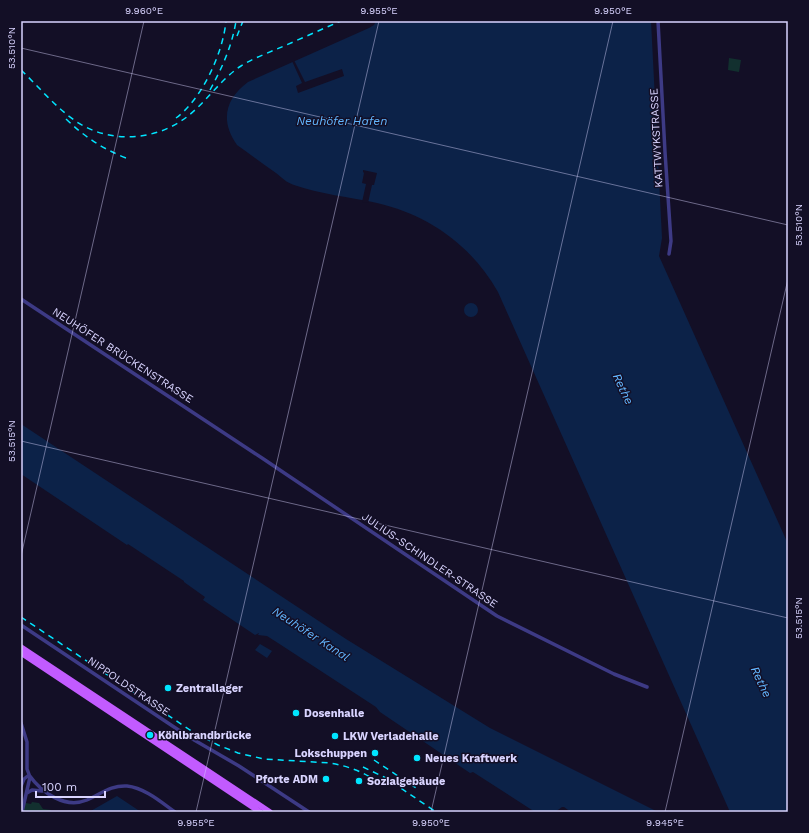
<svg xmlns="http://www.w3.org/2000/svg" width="809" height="833" font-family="'Work Sans',sans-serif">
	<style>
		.green { fill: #12302f }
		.water { fill: #0c2248 }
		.pier { fill: #130f26 }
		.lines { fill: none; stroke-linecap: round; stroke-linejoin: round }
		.minor { stroke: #3d3a85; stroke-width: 3.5 }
		.primary { stroke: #c25bff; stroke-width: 5.5 }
		.rail { stroke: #00e5ff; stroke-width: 1.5; stroke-dasharray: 6 5; stroke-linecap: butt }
		.ticks { fill: none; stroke: #d9d4ff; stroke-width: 1; stroke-opacity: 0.45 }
		.poi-dot { fill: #00e5ff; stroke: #130f26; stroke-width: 1.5 }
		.labels { text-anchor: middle; stroke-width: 3; stroke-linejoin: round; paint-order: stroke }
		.street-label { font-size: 11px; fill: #d9d4ff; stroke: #130f26 }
		.poi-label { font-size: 11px; font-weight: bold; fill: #d9d4ff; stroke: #130f26; text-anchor: start }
		.water-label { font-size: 12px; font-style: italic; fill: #62b6ff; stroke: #130f26 }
		.neatline { fill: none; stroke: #d9d4ff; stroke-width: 1.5 }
		.ticks-label { font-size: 10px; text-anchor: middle; fill: #d9d4ff }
	</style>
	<rect width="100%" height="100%" fill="#130f26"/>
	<path class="green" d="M729,58L741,60L739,72L728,70Z
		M21,802L31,804L32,802L39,803L43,809L51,810L50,812H21Z"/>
	<path class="water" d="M376,21H651L662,238L659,256L788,544V812H730L498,292C471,245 429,215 377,203C350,197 319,194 294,185C287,183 281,177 276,173C263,164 250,154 237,145C220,121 225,99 248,82L369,28L374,25Z
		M464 310a7 7 0 1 1 14 0a7 7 0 1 1-14 0Z
		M21,424L346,639L490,728L658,812H571L564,807H562L555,812H535L473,772L470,773L380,712L376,707L278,643L267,636L258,635L259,633L255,635L203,600L205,597L184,582V581L128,544L127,545L21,474Z
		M260,644L272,651L267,658L255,650Z
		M117,796L141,812H89Z"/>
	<path class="pier" d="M294,60L305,82L342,69L344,76L298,93L296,86L302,83L292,61Z
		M363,170L377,173L374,185H372L368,203L362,202L366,184L362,183L364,173L363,172Z"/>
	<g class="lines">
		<path class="minor" d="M658,21L665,152L671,241L669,254
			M21,299L262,458L497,616L614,674L647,687
			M21,625L189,737L239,766L309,812
			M21,723L27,742V769L30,777L22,812
			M29,775C42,793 65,809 87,800C101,794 111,785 127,786C145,788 161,802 175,812
			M21,786L24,779L29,775
			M27,793L32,790L42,791"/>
		<path class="primary" d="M21,647L270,812
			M21,653L260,812"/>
		<path class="rail" d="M237,36L243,21
			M21,70C39,87 56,108 77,122C110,144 157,141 188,116C207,101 221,79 241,66C252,59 265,54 277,49C298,40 320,30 341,21
			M210,90C222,68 232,46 236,21
			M176,118C202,99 223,53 226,21
			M66,119C85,137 101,148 126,158
			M21,617L190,730L218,745L238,753L264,759L330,763C348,766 364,772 379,783
			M374,760L419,790
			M363,767L386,778L436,812"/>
	</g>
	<path class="ticks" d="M21,48L788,225M21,441L788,618M21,556L144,21M196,812L379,21M431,812L613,21M665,812L788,279"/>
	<g class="poi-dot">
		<circle cx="168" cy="688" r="4"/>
		<circle cx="296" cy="713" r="4"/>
		<circle cx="150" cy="735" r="4"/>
		<circle cx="335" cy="736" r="4"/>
		<circle cx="375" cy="753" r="4"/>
		<circle cx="417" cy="758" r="4"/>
		<circle cx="326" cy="779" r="4"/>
		<circle cx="359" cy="781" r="4"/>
	</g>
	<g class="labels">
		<g class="street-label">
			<text transform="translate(656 138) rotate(-93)" y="4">KATTWYKSTRASSE</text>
			<text transform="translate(123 355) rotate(33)" y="4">NEUHÖFER BRÜCKENSTRASSE</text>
			<text transform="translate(430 560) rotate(34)" y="4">JULIUS-SCHINDLER-STRASSE</text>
			<text transform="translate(129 686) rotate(34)" y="4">NIPPOLDSTRASSE</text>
		</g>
		<g class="poi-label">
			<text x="176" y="692">Zentrallager</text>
			<text x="304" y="717">Dosenhalle</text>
			<text x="158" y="739">Köhlbrandbrücke</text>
			<text x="343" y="740">LKW Verladehalle</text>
			<text x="367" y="757" text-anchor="end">Lokschuppen</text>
			<text x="425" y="762">Neues Kraftwerk</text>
			<text x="318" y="783" text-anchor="end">Pforte ADM</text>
			<text x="367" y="785">Sozialgebäude</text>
		</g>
		<g class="water-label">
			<text x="342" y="125">Neuhöfer Hafen</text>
			<text transform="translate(623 389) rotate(65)" y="4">Rethe</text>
			<text transform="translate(311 634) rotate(33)" y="4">Neuhöfer Kanal</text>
			<text transform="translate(761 682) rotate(65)" y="4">Rethe</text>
		</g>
	</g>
	<rect width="809" height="833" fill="none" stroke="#130f26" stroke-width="44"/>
	<path d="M36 791v6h69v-6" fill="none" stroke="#d9d4ff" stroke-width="2"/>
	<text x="42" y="791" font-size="12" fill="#d9d4ff" stroke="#130f26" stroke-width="3" paint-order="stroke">100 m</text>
	<rect x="22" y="22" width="765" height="789" class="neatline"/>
	<g class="ticks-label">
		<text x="144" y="14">9.960°E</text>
		<text x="379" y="14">9.955°E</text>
		<text x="613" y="14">9.950°E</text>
		<text transform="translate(11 48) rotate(-90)" y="4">53.510°N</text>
		<text transform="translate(798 225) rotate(-90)" y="4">53.510°N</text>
		<text transform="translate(11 441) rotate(-90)" y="4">53.515°N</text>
		<text transform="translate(798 618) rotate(-90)" y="4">53.515°N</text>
		<text x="196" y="826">9.955°E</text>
		<text x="431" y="826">9.950°E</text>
		<text x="665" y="826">9.945°E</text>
	</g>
</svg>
